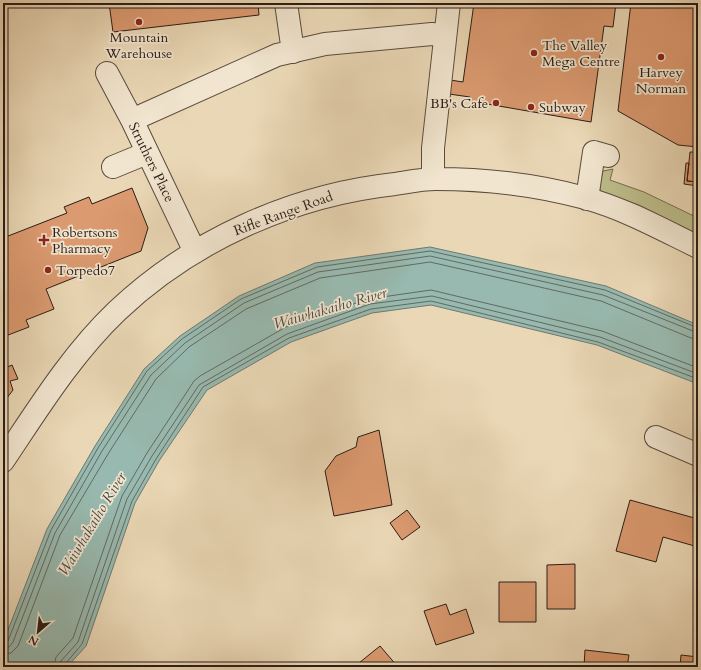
<svg xmlns="http://www.w3.org/2000/svg" width="701" height="670" font-family="Cardo,serif">
	<style>
		.green { fill: #bcbd8a; stroke: #746c50 }
		.water { fill: #98b9af; stroke: #6c7a72 }
		.lines { fill: none; stroke-linecap: round; stroke-linejoin: round }
		.shore { stroke: #626a62; stroke-width: 1 }
		.building { fill: #dc9a70; stroke: #2b1c16 }
		.minor-casing { stroke: #5b4b3e; stroke-width: 24 }
		.minor { stroke: #f1e5cf; stroke-width: 22 }
		.poi-dot { fill: #8f2418; stroke: #f1e5cf; stroke-width: 1.5 }
		.labels { text-anchor: middle; stroke-width: 3.5; stroke-linejoin: round; paint-order: stroke }
		.poi-label { font-size: 14px; fill: #2b1c16; stroke: #f1e5cf; text-anchor: start }
		.street-label { font-size: 14px; fill: #2b1c16; stroke: #f1e5cf }
		.water-label { font-size: 15px; font-style: italic; fill: #4c4b44; stroke: #f1e5cf }
	</style>
	<rect width="100%" height="100%" fill="#ead7b5"/>
	<filter id="stains"><feTurbulence type="fractalNoise" baseFrequency=".005" numOctaves="4"/><feColorMatrix values="0 0 0 0 .2 0 0 0 0 .09 0 0 0 0 .02 0 0 0 .5 -.17"/></filter>
	<radialGradient id="worn" r=".72"><stop offset=".6" stop-color="#630" stop-opacity="0"/><stop offset="1" stop-color="#630" stop-opacity=".3"/></radialGradient>
	<path class="green" d="M613,169L610,180L644,192L698,218V234L639,205L600,191L599,184L603,171Z"/>
	<path class="water" d="M430,247L606,286L698,325V384L597,345L431,305L372,313L291,342L207,390L159,461L135,503L86,646L67,667H3V643L47,529L95,446L144,369L180,336L239,296L315,263Z"/>
	<g class="lines">
		<path class="shore" d="M3,643L8,641L51,530L98,448L147,371L182,339L241,299L317,267L430,251L605,290L698,328
			M3,648L9,647L13,642L55,533L102,451L151,375L185,343L244,303L318,272L430,256L603,295L698,333
			M3,654L11,653L18,646L60,535L108,454L156,379L189,347L246,309L320,278L430,262L601,301L691,338L698,339
			M54,667L56,657L73,638L122,496L147,453L194,381L200,376L286,327L368,299L431,290L602,331L698,368
			M60,667L61,661L78,642L127,499L152,456L199,385L287,334L370,304L432,296L600,337L698,374
			M65,667L66,663L82,644L132,501L156,459L203,387L289,338L371,309L431,301L598,342L698,379"/>
	</g>
	<path class="building" d="M109,3H258L259,15L113,32Z
		M474,3H616L613,27L604,26L591,122L470,101V97L449,94L450,80L463,82Z
		M631,3H698V147L678,145L618,111Z
		M690,152H698V182L687,181Z
		M686,163H689L687,181L698,182V186L684,184Z
		M132,188L148,228L141,251L46,289L54,309L26,320L29,327L3,337V238L67,213L64,207L89,197L92,204Z
		M3,363L5,368L12,365L18,379L10,381L13,390L3,403Z
		M379,430L392,505L334,516L325,471L336,456L356,447L358,437Z
		M630,500L698,519V547L663,537L656,562L616,551Z
		M407,510L420,527L402,540L390,523Z
		M575,564V609H547V565Z
		M499,582H536V622H499Z
		M446,604L450,615L466,609L474,633L436,645L424,611Z
		M380,646L398,667H354Z
		M585,650L629,655L627,667H584Z
		M681,655L698,657V667H680Z
		M641,663L671,667H641Z"/>
	<g class="lines">
		<g class="minor-casing">
			<path id="minor" d="M286,3L293,52
				M107,73L132,120L195,252
				M132,120L277,55L325,44L432,34L444,35
				M113,167L147,153
				M433,179V148L449,3
				M587,199L594,152L608,156
				M656,437L698,455
				M3,461C38,409 71,355 117,311C192,240 293,195 395,184C408,182 422,179 436,179C486,179 537,185 585,198C625,209 661,229 698,247"/>
		</g>
		<use href="#minor" class="minor"/>
	</g>
	<g class="poi-dot">
		<circle cx="139" cy="22" r="4"/>
		<circle cx="534" cy="53" r="4"/>
		<circle cx="661" cy="57" r="4"/>
		<circle cx="496" cy="103" r="4"/>
		<circle cx="531" cy="107" r="4"/>
		<path d="M42 234h4v4h4v4h-4v4h-4v-4h-4v-4h4z"/>
		<circle cx="48" cy="270" r="4"/>
	</g>
	<g class="labels">
		<g class="poi-label">
			<text x="139" y="42" text-anchor="middle">Mountain<tspan x="139" dy="16">Warehouse</tspan></text>
			<text x="542" y="50">The Valley<tspan x="542" dy="16">Mega Centre</tspan></text>
			<text x="661" y="77" text-anchor="middle">Harvey<tspan x="661" dy="16">Norman</tspan></text>
			<text x="488" y="108" text-anchor="end">BB's Cafe</text>
			<text x="539" y="112">Subway</text>
			<text x="52" y="237">Robertsons<tspan x="52" dy="16">Pharmacy</tspan></text>
			<text x="56" y="275">Torpedo7</text>
		</g>
		<g class="street-label">
			<text transform="translate(152 162) rotate(64)" y="5">Struthers Place</text>
			<text transform="translate(283 213) rotate(-20)" y="5">Rifle Range Road</text>
		</g>
		<g class="water-label">
			<text transform="translate(330 308) rotate(-16)" y="5">Waiwhakaiho River</text>
			<text transform="translate(92 524) rotate(-59)" y="5">Waiwhakaiho River</text>
		</g>
	</g>
	<rect width="701" height="670" fill="none" stroke="#ead7b5" stroke-width="16"/>
	<rect x="4" y="4" width="693" height="662" fill="none" stroke="#2b1c16" stroke-width="2"/>
	<rect x="8" y="8" width="685" height="654" fill="none" stroke="#2b1c16"/>
	<g transform="translate(38 632) rotate(208)" stroke="#f1e5cf" stroke-width="3" paint-order="stroke">
	<path d="M0-3L7 15L0 10L-7 15Z" fill="#2b1c16"/>
	<text y="-6" font-size="11" font-weight="bold" text-anchor="middle" fill="#2b1c16">N</text>
	</g>
	<rect width="100%" height="100%" filter="url(#stains)"/>
	<rect width="100%" height="100%" fill="url(#worn)"/>
</svg>
